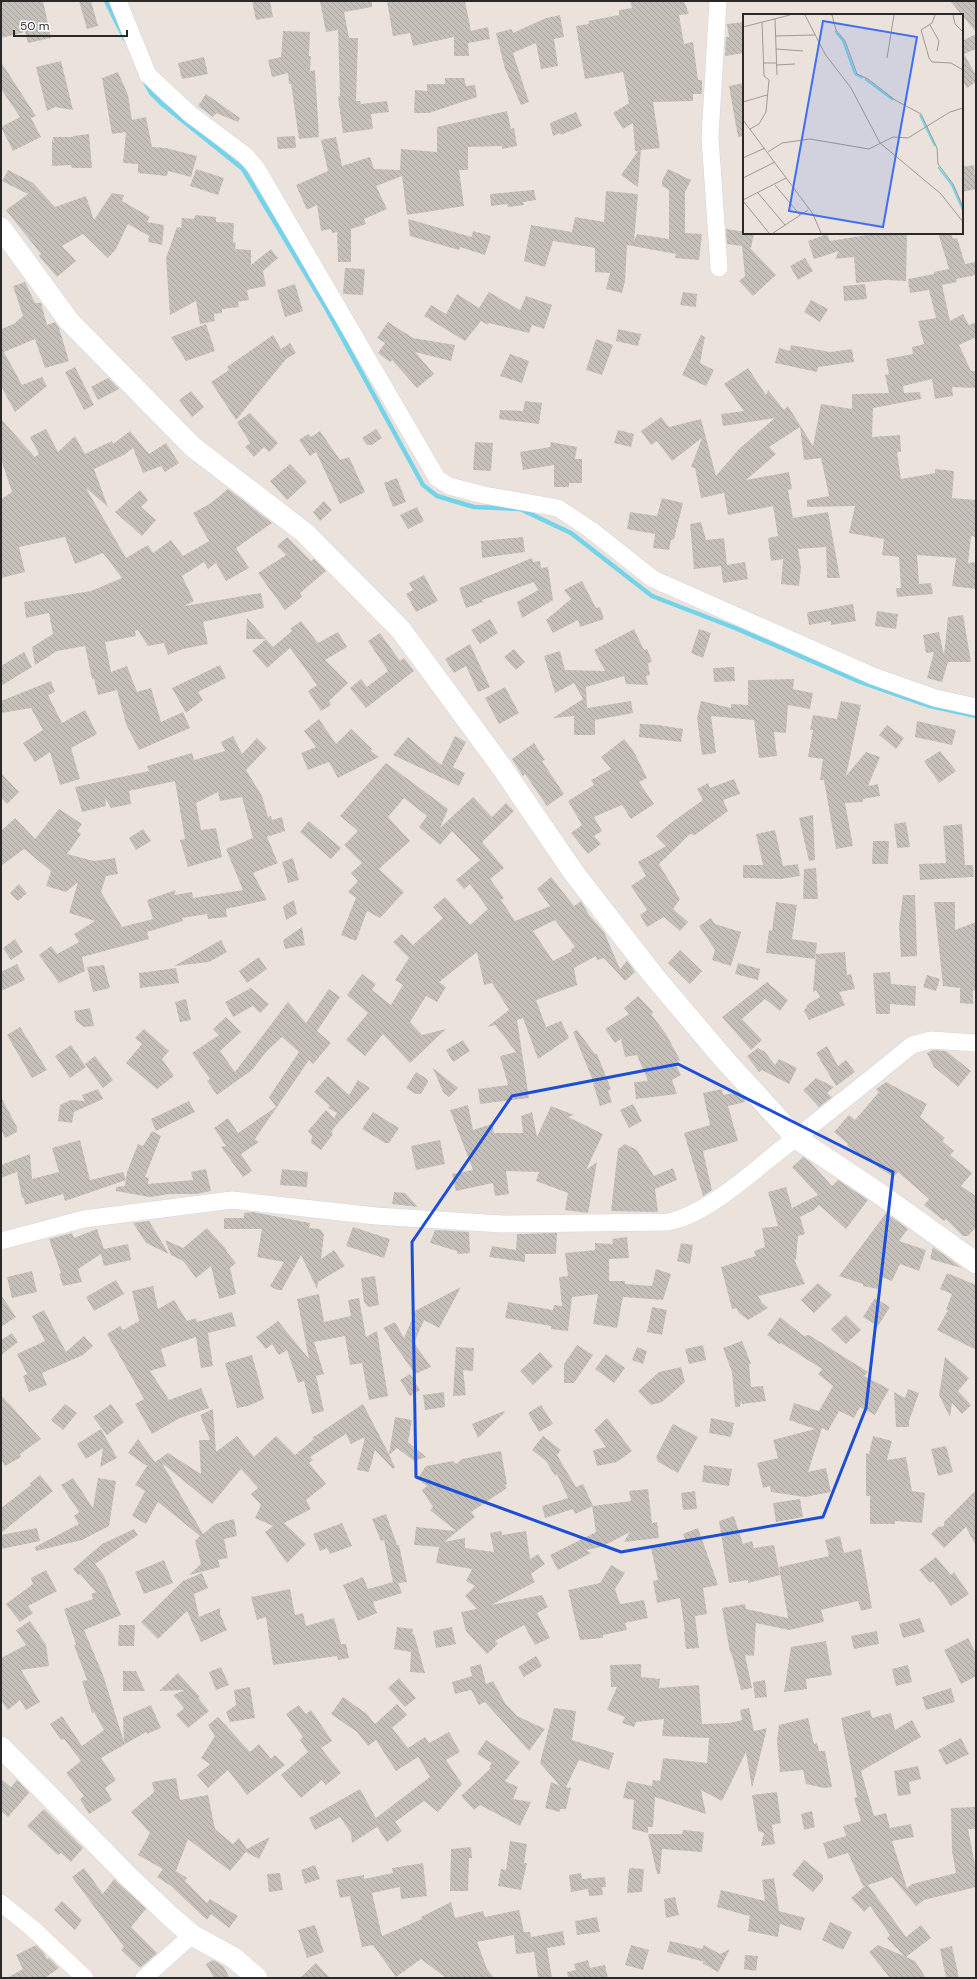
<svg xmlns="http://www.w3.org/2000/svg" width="977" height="1979" font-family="'DM Sans',sans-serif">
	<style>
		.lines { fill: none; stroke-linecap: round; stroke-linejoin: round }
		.stream { stroke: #72d3e9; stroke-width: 4.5 }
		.building { fill: url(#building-back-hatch); fill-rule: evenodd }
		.minor-casing { stroke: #d1d5e1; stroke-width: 18 }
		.tertiary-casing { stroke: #d1d5e1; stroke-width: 22 }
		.minor { stroke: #fff; stroke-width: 17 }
		.tertiary { stroke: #fff; stroke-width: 21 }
		.marked { fill: none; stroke: #1d4ed8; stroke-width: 3; stroke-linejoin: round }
		.inset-river { fill: none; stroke: #72d3e9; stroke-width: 2 }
		.inset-road { fill: none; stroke: #9d9994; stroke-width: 1 }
		.view { fill: #416ff2; fill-opacity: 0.15; stroke: #416ff2; stroke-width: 2 }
		.inset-edge { fill: none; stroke: #292929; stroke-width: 2 }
	</style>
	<defs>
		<pattern id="building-back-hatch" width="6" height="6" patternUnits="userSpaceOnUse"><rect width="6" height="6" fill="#c6c0bb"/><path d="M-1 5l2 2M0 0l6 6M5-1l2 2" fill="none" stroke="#aaa5a1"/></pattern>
	</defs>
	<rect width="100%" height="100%" fill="#ebe3db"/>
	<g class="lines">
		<path class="stream" d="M106,1L125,39
			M145,82L151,93L162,104L243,169L325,306L423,485L437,496L474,507L520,509L571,533L652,596L735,628L858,681L930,706L976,716"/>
	</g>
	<path class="building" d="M1,1H43L51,38L28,43L25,32L1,38Z
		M79,1H91L98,26L87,29Z
		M252,1H270L273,17L256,20Z
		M320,1H372V7L344,12L349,38H358L356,101H360L361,104L387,101L389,112L371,114L373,129L343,133L338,97L340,96L338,30L326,32Z
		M387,1H465L471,31L488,27L490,39L468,43L469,56H454V37L413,46L410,33L393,36Z
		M630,1H684L689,14L679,15L684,44L693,42L698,80H702V94H693V101L653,102L660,148L641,150L638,187L621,175L638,151H635L633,123L623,129L613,113L629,103L623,72L585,79L576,26L589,24L588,21L619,15V10L632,8Z
		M950,1H976V32L962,15Z
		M560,15L564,37L554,39L558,66L541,69L536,43L513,53L529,102L521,105L505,69L496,33L512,29L513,33L546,18Z
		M744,22V53L725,56L726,37H729L727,24Z
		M283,31L310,32L309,56H311L310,71L315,70L319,137L299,139L291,84H289L288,73L272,77L268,60L281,57Z
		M976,34V49L964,54L976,75V82L967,88L962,79V41Z
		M204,57L208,74L182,79L178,63Z
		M61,61L73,110L55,107L47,111L36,67Z
		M1,62L36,116L31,118L41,137L13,151L1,127L20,117L1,89Z
		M118,72L128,95L132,120L146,117L152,147L166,148L197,156L191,177L168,171L167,176L138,173V164L123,163L126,132L112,134L102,78Z
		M445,78H464L466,86L475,85L477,97L429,113H414L415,90L427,91V84H445Z
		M744,83V136L738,137L729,86Z
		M206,94L240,118L238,122L216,113L213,117L198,106Z
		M507,111L511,129L514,128L517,146L502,149V146L468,147V170H459L464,206L407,215L402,176L376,186L387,209L364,219L366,224L351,229V262H338L337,232L332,233L331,229L321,231L317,205L307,210L296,185L328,171L321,140L336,137L342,166L370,157L374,169L400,170L401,149L437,152V127Z
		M576,112L582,126L561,135L560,133L553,136L550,123Z
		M89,134L92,168H72L71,165L52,166V139L54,143L53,137H73V136Z
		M295,136L296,148L278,149L277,137Z
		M974,165L976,189L962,192V167Z
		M196,169L224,178L218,195L190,186Z
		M668,169L691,180L685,192V233L702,234L699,260L675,258L676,254L627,245L625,281L622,293L606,289L610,273L595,272V248L553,241L545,267L524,261L531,225L572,232L575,217L604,222L606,191L638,194L634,241L637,234L669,239V190L662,186V181Z
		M8,170L33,183L55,207L86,196L94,220L112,193L124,195L122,201L150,217L147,222L164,225L162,245L148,242L149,236L128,224L116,249L108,258L83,234L62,246L76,261L57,277L39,256L41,254L6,210L28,194L2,181Z
		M534,190L536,200L523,202L524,205L508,207L507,204L491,206L490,194Z
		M195,215L216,217V222L234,223L233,242L236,243L235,249L251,250V265L271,249L278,258L263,271L266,286L247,290L249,300L238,302L239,307L222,309V313L214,314L215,321L200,324L196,301L170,315L166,258L177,227L181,228L182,218L194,219Z
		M408,219L472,237L473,231L491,236L485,255L460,247L459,250L410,236Z
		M726,229L754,233L751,248L749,247L776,275L753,296L739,281L745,276L742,246L727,244Z
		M879,233H907L906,281L886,280L856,283L854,257L835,259L839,251L814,259L808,241L827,234L830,241Z
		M938,233H951L953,239L957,238L965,264L976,262V275L956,279L957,282L942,285L950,321L963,314L969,325L976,322V337L959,345L971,371H976V388L952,387L953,396L935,399L932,379L903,386L904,393L920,392L921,399L873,408L872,437L900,435L901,452H897L901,479L935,473V469L954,471L952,498L976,500V537L971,536L968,563L976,562V589L952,586L956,558L917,555L919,584L931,583L933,594L897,597L896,588H901L899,557L882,555L884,539L849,533L855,506L807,507V500L829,496L821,458L804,460L800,427L769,447L776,454L746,480L789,472L792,489L788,490L793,518L828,512L840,578H827L826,547L798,549L801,568L799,586L781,584L783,559L771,561L768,538L778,536L773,506L728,515L724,493L701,498L695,468L691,467L702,438L672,461L657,441L651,445L641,431L661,417L669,427L701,419L716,476L739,449L775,418L723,426L721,414L744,411L724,384L748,368L766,395L768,390L784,410L788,406L813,446L821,404L852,409V394L889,393L885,375L889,374L886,359L913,354L912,347L924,344L918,321L936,318L929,290L910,293L908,279L934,274V272L949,269Z
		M805,258L813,271L798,280L790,266Z
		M345,268L365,269L363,295L343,294Z
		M25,282L35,303H41L47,325L55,322L59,328L69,361L45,368L35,339L4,352L22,385L42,377L47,386L15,412L1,386V329L14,324L23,316L13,286Z
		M295,284L303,311L285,317L277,290Z
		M865,284L867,299L844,301L843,286Z
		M489,292L520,310L526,296L552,305L544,329L532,325L529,333L489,323L488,325L481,321L465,341L424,316L431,305L446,314L457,294L479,308Z
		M683,292L697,294L696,307L680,305Z
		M811,300L828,309L820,322L804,312Z
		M388,322L413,338L455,345L451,361L415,352L434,374L417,388L392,360L390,362L378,353L385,343L377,338Z
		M206,324L215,351L186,361L171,337Z
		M618,329L641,334L638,346L616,341Z
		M273,335L281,349L290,343L296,353L286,359L236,420L211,382L229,370L227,367Z
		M701,335L705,337L700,363L714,370L706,386L682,375Z
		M596,339L613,345L602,375L586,370Z
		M791,345L830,352L852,349L854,362L818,367L817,372L775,363L779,348L790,351Z
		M510,354L529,361L522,383L500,376Z
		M75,367L94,405L84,410L65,372Z
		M108,378L119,389L98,400L91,387Z
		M191,391L204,407L192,417L179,400Z
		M525,401L542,403L539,424L499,419L500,410L523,411Z
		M250,413L278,443L269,452L264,447L254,457L245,447L250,443L237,422Z
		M1,419L35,457L39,454L30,437L46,429L58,452L75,436L85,454L112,441L113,444L130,431L149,454L166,443L179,463L165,472L161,466L143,473L133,448L124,455L94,469L108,507L86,488L126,558L148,545L153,553L171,540L183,556L209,541L193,513L211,503L228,489L272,523L236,548L249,568L226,581L216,563L208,569L204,562L182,576L194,601L184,606L261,593L264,608L203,622L208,644L183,649L168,655L164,643L148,646L138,630L135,631L136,636L105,642L111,672L127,666L137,692L151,688L161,722L183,712L190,728L139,750L126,724L117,690L98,695L94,679H92L85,646L57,651L35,665L32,647L53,634L49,613L26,618L24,602L91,591L122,578L103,553L75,564L65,537L19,547L25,572L1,578V499L12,492L1,459Z
		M376,429L382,438L372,445H367L362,438Z
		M618,430L634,434L631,447L614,443Z
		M320,431L340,460L349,457L365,492L340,504L316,452L310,456L299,440L308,434L311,437Z
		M475,442L493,443L491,471L473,470Z
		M551,442L577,447L575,459H582V483H569V487H554V465L523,470L520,452L550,447Z
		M290,464L307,482L287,500L270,481Z
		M397,478L406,502L393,507L384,483Z
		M140,490L148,500L141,507L156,520L142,536L115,512Z
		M662,498L683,503L674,539L671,540L669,550L653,548L655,534L627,529L630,512L657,516Z
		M324,501L332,510L320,521L313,512Z
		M417,507L424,521L408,529L400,515Z
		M701,522L706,540L724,538L727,565L745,562L748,579L723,583L721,566L694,569L690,524Z
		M287,537L311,561L314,559L326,571L300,593L302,597L285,610L258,573L286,555L277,546Z
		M523,537L525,552L482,558L481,541Z
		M532,558L533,562L540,561L541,568L548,567L553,600L522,618L517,602L538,590L534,582L482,600L483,602L466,608L459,588Z
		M424,575L438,601L416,612L406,594L413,590L409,583Z
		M582,581L596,608L600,607L604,619L580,627L578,620L553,633L546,620L571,599L564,590Z
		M853,604L856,621L831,625V621L809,625L807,614L808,612Z
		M877,611L898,614L896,629L875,626Z
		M963,615L971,662H948L942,682L927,678L934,652L926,653L923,635L939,632L944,655L948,617Z
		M247,618L273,647L292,631L290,629L301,621L318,643L338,632L347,647L325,660L348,683L329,701L331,705L321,711L308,691L317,685L290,648L267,668L252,651L266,639H246Z
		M490,619L498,633L480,644L471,630Z
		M634,629L644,650L647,649L652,661L648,664L650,675L646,676L648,685L626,684L624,676L586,687L587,708L631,701L633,713L595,720V735H574V716L553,718L583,699L574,683L555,693L544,656L560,651L565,670L605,671L594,650Z
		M699,629L711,633L703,658L691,653Z
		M380,633L400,661L404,658L414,671L366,708L350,688L361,679L367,687L388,671L368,641Z
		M470,644L490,687L478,692L466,666L454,673L445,659Z
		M514,649L525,662L516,670L504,657Z
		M24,652L32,667L1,686V666Z
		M220,665L226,678L198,692L203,700L186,713L172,688Z
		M734,667L735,681L714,682L713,668Z
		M794,679L793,689L813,693L810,709L788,705L786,733L774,732L777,756L759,758L754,720L711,716L716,753L702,755L697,718L701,701L731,708V704L748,705V680Z
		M51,681L55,692L48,695L62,723L85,710L97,734L71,748L80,779L60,785L50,752L35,762L23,743L43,730L31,708L1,713V701Z
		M505,687L519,713L499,724L485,698Z
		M841,701L861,705L846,776L866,752L880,757L868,786L878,784L880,796L863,799V802L845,803L853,846L836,849L824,780H820L823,759L808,757L813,730H810L813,715L837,719Z
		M319,719L336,744L351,729L372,749L371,751L379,757L338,778L329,762L308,770L301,753L316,747L304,731Z
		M917,721L956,730L952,745L915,737Z
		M640,724L659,725L683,729L681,742L639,737Z
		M887,725L904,738L896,749L879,735Z
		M233,736L242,754L257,738L267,748L246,770L262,796L268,817L271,816L272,820L282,817L285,831L267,837L278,863L253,873L267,900L226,909L227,917L208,919L207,914L182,918L183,921L147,932L149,939L82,957L85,971L59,983L39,955L51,946L57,954L79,942L74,934L95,921L69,913L78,882L66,892L46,886L51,871L24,849L1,866V831L15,818L35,839L59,809L82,824L77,831L81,834L67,854L94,861L115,858L118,874L106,876L101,892L122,927L153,919L147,900L176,890L174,895L192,892L193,898L243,890L226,849L253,838L242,797L220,801L218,792L196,803L201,830L216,828L222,857L188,867L180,840L185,839L175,781L129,791L131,804L111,808L105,798L106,806L82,812L75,787L149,771L147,766L192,753L194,760L225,751L221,742Z
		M455,736L466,742L453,767L465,773L459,786L393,755L408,737L441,765Z
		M624,739L633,750L647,778L639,782L654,804L631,819L622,805L594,817L602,831L594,836L601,844L588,854L571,833L582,825L568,801L594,785L591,780L611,769L601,757Z
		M534,743L545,760L542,761L564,794L547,806L525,774L523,776L512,759Z
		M940,751L956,771L939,783L924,761Z
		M386,763L448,809L440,828L473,797L492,817L506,803L514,811L482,842L504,868L490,879L504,898L501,900L515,921L550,906L537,889L551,877L574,906L581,901L589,915L604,932L620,969L627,961L635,972L625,981L604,958L597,960L596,956L574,968L577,985L536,1000L546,1027L561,1021L569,1038L538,1059L523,1018L517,1020L529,1098L480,1104L478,1089L508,1085L500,1056L516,1052L495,1025L487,1027L509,1010L492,983L484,985L477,952L439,982L446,987L437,1002L426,996L410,1022L422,1035L446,1029L410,1063L383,1034L365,1056L346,1040L368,1013L347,995L362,974L376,984L372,990L391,1005L403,985L395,980L409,958L393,942L402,934L413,945L443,918L433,907L445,897L470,925L488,909L470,884L464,889L456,880L480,860L452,831L440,845L419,827L427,816L404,798L388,817L410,841L379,869L404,892L380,918L367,911L356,941L341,935L356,898L348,892L358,881L351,873L362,863L344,845L358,831L340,816ZM555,920L575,947L571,949L572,951L553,961L533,931Z
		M1,773L19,792L7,804L1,798Z
		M734,779L740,794L723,800L728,811L695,835L690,834L659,864L680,899L673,909L688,922L680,931L664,917L647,927L640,915L647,910L631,886L646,876L638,862L666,846L656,836L668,825L703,800L697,789L708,783L710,788Z
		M813,815L815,860L809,861L799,818Z
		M309,821L341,848L331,859L300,832Z
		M906,822L910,847L897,848L894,824Z
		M962,824L965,865H973L974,877L920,880L919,864L946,863L943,826Z
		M143,829L151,841L136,850L129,838Z
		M775,830L783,866L798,864L800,876L781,879L743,878V865H763L756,834Z
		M873,841H889L888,864H872Z
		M293,858L299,880L288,883L282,862Z
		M816,868L818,899H803L804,869Z
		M19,884L27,893L18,901L10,893Z
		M903,895H915L917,956L901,957L899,926Z
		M294,900L297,914L286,920L283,906Z
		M776,902L797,905L792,939L817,943L815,959L766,953L769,930L772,931Z
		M934,902H955V930L976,922V991L973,990V1004L960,1003V988L943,986Z
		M711,918L715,924L741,932L731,966L712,960L715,950L699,926Z
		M302,927L305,945L285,949L283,940Z
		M15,939L23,952L11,960L3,948Z
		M221,940L227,952L209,962L174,966Z
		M680,950L702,971L690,984L668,963Z
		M845,952L847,975L851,974L855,989L839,992L845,1005L809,1020L804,1011L808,1004L820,997L816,990L813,992L816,954Z
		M259,957L267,969L247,983L239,971Z
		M738,963L760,969L758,980L735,974Z
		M17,964L25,980L1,991V972Z
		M104,965L110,988L93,992L87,967Z
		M176,968L179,983L140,988L139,973Z
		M890,972L891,984L916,986L915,1006L890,1004V1014H876L873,973Z
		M927,975L940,979L936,991L923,987Z
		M767,982L788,1000L780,1011L765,999L742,1019L762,1040L751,1050L722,1017Z
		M251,988L269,1004L260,1013L253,1006L233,1017L225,1002Z
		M329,989L340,997L317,1031L331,1043L313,1064L309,1060L255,1139L259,1142L241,1154L252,1171L243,1177L221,1147L226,1146L214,1128L228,1118L238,1133L276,1107L269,1097L299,1052L282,1037L266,1052L252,1070L217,1095L207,1081L210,1079L192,1053L219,1035L213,1029L226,1017L241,1032L220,1051L235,1072L288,1002L306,1023Z
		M638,996L653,1012L651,1014L666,1034L680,1060L675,1063L681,1075L672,1080L677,1094L636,1099L634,1082L648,1081L637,1055L625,1057L621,1039L615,1043L605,1029L629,1014L624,1008Z
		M186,999L191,1020L180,1022L175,1002Z
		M90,1008L94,1026L84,1027L76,1021L74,1011Z
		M20,1027L47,1070L32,1078L7,1035Z
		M144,1029L169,1051L162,1059L174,1076L157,1089L126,1063L142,1044L135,1038Z
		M577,1030L595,1054H597L611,1089L608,1091L612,1102L600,1106L593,1083H594L573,1032Z
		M463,1040L470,1051L453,1062L446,1050Z
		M71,1045L86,1067L70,1078L55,1056Z
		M827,1046L838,1066L846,1060L855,1072L836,1086L816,1053Z
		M758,1048L765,1052L775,1065L779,1059L797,1068L789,1084L762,1070L759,1072L747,1056Z
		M933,1050L946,1051L971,1071L958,1087L934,1067L927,1053Z
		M95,1056L113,1080L103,1088L85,1064Z
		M433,1068L458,1088L449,1097L443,1092Z
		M416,1072L427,1079L428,1082L421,1094H416L406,1088Z
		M328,1076L349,1095L358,1080L370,1088L338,1123L331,1132L333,1134L321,1150L311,1143L312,1136L308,1131L326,1110L334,1118L337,1113L328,1108L330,1106L314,1092Z
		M816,1078L834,1087L827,1093L832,1097L819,1107L803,1090Z
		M886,1082L927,1104L920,1117L945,1138L942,1141L954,1151L950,1155L972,1173L961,1186L976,1196V1227L968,1236H963L946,1219L944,1221L924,1205L929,1199L898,1172L893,1177L847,1146L848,1144L834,1132L849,1115L855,1120L879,1092L876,1089Z
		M98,1089L103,1099L74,1112L72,1123L58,1121L60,1105L71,1100L85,1101L82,1095Z
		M722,1089L723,1095L738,1092L744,1098L745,1102L728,1106L738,1141L703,1151L712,1190L703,1196L684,1133L710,1125L703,1093Z
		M1,1097L17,1127V1132L5,1138L1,1129Z
		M189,1101L195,1112L156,1131L151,1119Z
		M633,1104L642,1121L629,1128L620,1110Z
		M468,1105L473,1130L492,1124L494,1133H523L521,1116L532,1112L537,1137L551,1106L574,1115L568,1117L603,1134L586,1170L597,1162L588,1213L565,1210L568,1193L536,1181L539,1172L506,1171L509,1194L495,1196L493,1183L456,1191L452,1174L473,1170L450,1110Z
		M373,1112L399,1128L389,1143H385L362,1129Z
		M152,1131L161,1136L145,1177L149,1178L148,1184L193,1180L191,1172L206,1169L211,1191L196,1194H170L150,1197L116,1191V1187L125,1186L127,1172L138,1144L143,1146Z
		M80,1140L90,1180L123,1172L126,1180L65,1201L63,1194L25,1205L24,1198H22L17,1172L1,1178V1165L30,1154L32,1179L59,1172L52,1148Z
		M440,1140L445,1164L416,1170L411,1146Z
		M625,1144L637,1150L654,1176L673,1168L677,1180L655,1189L658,1212L611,1211L618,1149Z
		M803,1157L810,1162L832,1186L838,1180L868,1200L846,1229L819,1205L814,1210L800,1217L805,1234L798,1236L796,1260L794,1259L805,1284L758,1296L762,1303L768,1308L748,1320L739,1313L736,1308L732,1309L721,1267L756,1256L754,1251L765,1247L762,1228L778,1226L768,1192L786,1187L792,1208L818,1195L792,1167Z
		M282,1169L308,1172L307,1187L280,1185Z
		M394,1192L405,1193L418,1207L392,1204Z
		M253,1212L310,1223L309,1228L320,1229L324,1234L321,1259L334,1250L345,1266L318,1282L317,1289L301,1255L282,1290H277L270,1286L284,1262L257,1257L262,1229H224V1218H244V1213Z
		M886,1213L908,1229L899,1241L926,1250L919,1271L900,1264L892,1281L881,1277L878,1289L863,1286V1284L839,1276Z
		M149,1221L169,1254L146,1243L133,1223Z
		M353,1227L390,1239L384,1258L346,1246Z
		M207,1228L227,1250L226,1251L236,1263L230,1268L236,1294L219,1299L211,1266L196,1278L183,1261L171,1255L165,1240L183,1248Z
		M97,1229L104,1249L128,1244L131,1260L104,1266L101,1254L78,1269L82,1282L63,1286L59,1274L61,1273L49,1239L72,1233L74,1238Z
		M435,1230L469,1232L470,1253L457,1254V1251L430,1243Z
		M557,1233L556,1254H525V1262L489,1257L492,1246L516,1250L517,1234Z
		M627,1237L629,1258L609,1259V1281H625V1284L652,1286L656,1269L671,1274L663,1300L623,1297L617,1328L593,1324L598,1294L572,1297L568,1331L551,1329V1326L505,1318L508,1302L553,1310L554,1305L562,1306L559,1277L568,1276L565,1253L595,1250V1243L613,1244L612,1239Z
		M681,1243L693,1245L690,1264L677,1261Z
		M933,1247L962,1268L930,1259Z
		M32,1271L37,1292L12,1298L7,1277Z
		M947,1273L976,1285V1350L937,1330L948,1310H946L952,1294L940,1289Z
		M375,1276L379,1305L368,1307L364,1302L361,1278Z
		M116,1280L124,1294L94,1311L86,1297Z
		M818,1283L832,1295L814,1313L801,1300Z
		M153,1286L158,1309L174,1300L187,1321L196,1318L197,1322L232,1312L236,1326L208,1333L213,1366L201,1368L196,1337L161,1349L166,1366L150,1371L169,1400L201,1388L209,1408L180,1418L152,1434L135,1404L144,1399L107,1334L120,1326L123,1330L139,1321L132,1291Z
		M461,1287L439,1328L424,1320L414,1343L431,1367L415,1374L383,1328L395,1322L404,1338L414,1315L411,1313Z
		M319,1294L324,1322L351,1316L348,1300L359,1298L366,1337L377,1331L388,1396L369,1400L362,1363L350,1365L345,1336L314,1342L324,1374L316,1376L324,1411L312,1414L304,1381L298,1383L287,1350L279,1355L272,1344L266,1349L256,1337L278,1321L309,1359L297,1299Z
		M1,1295L16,1317L1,1327Z
		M875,1298L890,1307L878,1326L863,1317Z
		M652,1307L667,1310L662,1335L647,1332Z
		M44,1310L66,1352L84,1336L93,1346L83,1355L42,1373L47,1385L29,1392L23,1376L27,1374L17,1354L45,1341L32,1316Z
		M846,1315L861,1330L846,1344L831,1329Z
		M780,1317L804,1336L809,1335L868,1372L864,1376L889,1389L875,1415L860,1407L854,1418L839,1411L828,1431L822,1428L808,1472L826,1468L831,1492L805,1497L771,1492L770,1486L763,1488L757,1463L778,1458L773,1440L815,1429L789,1420L794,1403L819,1411L833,1386L818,1374L822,1369L781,1343L779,1344L767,1335Z
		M12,1333L18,1342L1,1355V1340Z
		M742,1341L751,1364H749L751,1387L763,1386L766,1401L742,1404L741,1399L740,1407H735L732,1372L723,1348Z
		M577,1345L593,1355L574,1383H564V1364Z
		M703,1345L706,1360L689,1364L685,1349Z
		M456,1347L474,1348L473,1371L463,1370L466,1395L453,1396Z
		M637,1347L647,1351L643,1364L632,1360Z
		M540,1352L553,1366L533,1385L520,1371Z
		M606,1354L625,1368L614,1383L595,1369Z
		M252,1355L264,1399L248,1406L237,1408L225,1363Z
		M945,1357L969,1378L958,1391L971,1405L962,1414L952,1403L950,1417L939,1395Z
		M681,1367L685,1382L662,1402L651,1405L638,1391L659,1372Z
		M410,1374L420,1390L410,1396L400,1380Z
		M908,1389L919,1393L909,1421V1427H896L894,1392L905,1398Z
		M444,1392L445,1407L425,1410L423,1395Z
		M1,1395L41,1439L20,1454L21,1457L5,1466L1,1459Z
		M65,1404L77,1413L63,1430L51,1420Z
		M111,1404L124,1422L107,1435L93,1417Z
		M363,1404L389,1454L395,1417L412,1420L408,1442L426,1457L414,1461L397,1448L389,1455L395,1467L393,1469L375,1450L369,1472L357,1470L365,1437L351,1444L346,1434L310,1457L313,1460L309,1463L326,1484L306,1500L311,1509L284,1523L306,1544L287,1563L265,1532L273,1526L255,1518L261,1505L251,1494L258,1488L241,1469L212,1504L162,1463L203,1534L215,1524L234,1519L237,1536L224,1539L228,1558L218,1560L220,1567L189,1575L201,1564L195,1541L200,1536L158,1502L146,1524L132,1516L145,1491L135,1485L147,1466L128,1453L138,1439L155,1462L168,1453L201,1474L199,1440H210L200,1415L213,1409L216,1452L237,1436L254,1457L276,1436L295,1455L314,1439L312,1438Z
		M541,1405L553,1424L539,1432L528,1413Z
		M504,1411L505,1412L478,1438L472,1424Z
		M607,1418L632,1451L617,1462L597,1466L593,1450L606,1447L594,1430Z
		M711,1418L734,1423L731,1437L709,1433Z
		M673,1424L698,1437L678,1473L658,1462L656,1457Z
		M101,1429L117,1458L100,1467L103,1448L86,1459L77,1444Z
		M543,1436L561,1450L557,1455L576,1487L583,1484L593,1506L575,1514L573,1509L545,1518L542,1506L568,1498L557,1474L555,1476L546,1461L532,1450Z
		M873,1436L892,1441L887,1460L906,1457L912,1491L925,1493L922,1523L895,1521V1524H870V1496H866V1453L869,1454Z
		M946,1446L953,1472L938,1476L931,1449Z
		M501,1451L507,1484L505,1485L507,1488L471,1512L475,1517L444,1542L465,1538V1548L494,1552L490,1533L501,1531L502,1535L526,1531L530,1559L538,1554L545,1564L531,1574L535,1582L491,1605L542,1595L548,1607L537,1613L550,1638L535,1645L524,1625L495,1641L498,1644L487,1654L466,1631L461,1612L477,1609L465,1596L475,1586L466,1581L472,1569L436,1563L439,1547L414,1545L416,1527L456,1531L430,1510L433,1507L422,1490L427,1486L417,1479L426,1466L453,1461L456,1464L462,1459Z
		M704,1465L732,1469L729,1486L702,1482Z
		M40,1475L53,1491L1,1533V1508L31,1485L30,1483Z
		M73,1478L93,1508L98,1478L116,1481L109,1526L82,1540L36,1551L35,1547L79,1524L74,1516L79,1512L61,1485Z
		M648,1489L652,1523L657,1522L659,1538L624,1542L630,1532L601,1547L586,1550L591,1553L558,1570L550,1555L596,1532L592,1506L631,1501L629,1491Z
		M976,1490V1546L966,1527L944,1548L931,1534L938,1527L944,1526V1522Z
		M695,1491L697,1509L683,1510L681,1493Z
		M800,1499L803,1517L776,1522L773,1503Z
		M386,1514L397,1545H399L407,1582L398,1583L402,1593L373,1602L377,1613L358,1621L343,1585L363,1577L368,1589L393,1582L384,1540L381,1541L372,1519Z
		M734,1516L743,1544L752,1541L754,1548L774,1545L780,1575L748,1583V1580L729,1583L719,1521Z
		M342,1523L352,1546L330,1554L327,1548L320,1551L313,1534Z
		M37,1528L40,1541L1,1549V1535Z
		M698,1528L718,1585L703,1588L707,1614L695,1616L699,1648L686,1649L684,1632L685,1631L680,1598L657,1603L653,1581L658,1580L651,1548L686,1541L683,1534Z
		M134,1529L138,1535L95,1564L103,1574L121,1615L84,1630L103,1675L124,1742L123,1717L151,1705L161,1728L147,1734L146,1732L101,1758L116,1780L105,1788L112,1800L89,1814L80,1799L84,1796L66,1773L81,1761L64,1739L61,1740L50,1724L62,1716L82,1746L104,1730L94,1712L92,1713L82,1681L87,1680L74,1645L76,1644L64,1609L93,1599L91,1594L96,1592L80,1574L78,1575L73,1569L102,1544Z
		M840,1536L844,1553L861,1549L872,1608L861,1611L858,1601L821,1610L824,1620L823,1622L789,1630L756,1623L754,1656L745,1655L752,1688L741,1690L732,1655L730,1652L722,1608L745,1604L746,1609L788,1618L779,1567L829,1556L825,1540Z
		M936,1557L951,1575L954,1572L969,1594L951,1606L933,1581L930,1583L919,1570Z
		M164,1560L173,1583L144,1594L135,1572Z
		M611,1565L625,1573L615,1589L620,1604L644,1600L648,1618L625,1623L627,1630L603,1635V1638L580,1640L568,1590L600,1583Z
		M46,1570L57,1591L28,1606L33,1613L20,1622L6,1604L33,1584L31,1578Z
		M202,1573L208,1588L194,1594L199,1617L220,1608V1614L227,1630L201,1642L187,1611L158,1639L141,1622L183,1581Z
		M290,1589L295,1615L303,1613L306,1626L334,1618L341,1644H346L349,1658L338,1660L337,1656L273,1665L266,1617L257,1620L251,1597Z
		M920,1618L925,1632L903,1638L899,1624Z
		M30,1621L46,1645L49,1666L21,1670L40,1702L26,1710L20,1700L8,1710L1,1701V1658L26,1645L16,1630Z
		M119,1625H135L134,1646H118Z
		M397,1627L413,1629L412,1635L414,1634L425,1673L410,1672L411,1652L394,1649Z
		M452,1627L456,1644L436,1648L433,1631Z
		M877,1631L879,1644L854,1649L851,1636Z
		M968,1638L976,1653V1676L961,1684L944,1650Z
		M826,1641L832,1675L806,1679L807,1689L784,1692L791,1647Z
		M536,1656L542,1666L524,1677L518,1667Z
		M481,1664L486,1684L493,1681L505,1703L517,1716L545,1729L529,1751L485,1702L479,1705L471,1690L455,1694L452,1682L472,1676L470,1667Z
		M641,1664V1677L660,1679L659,1688L699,1685L702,1724L729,1723L742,1720L740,1710L749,1708L754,1731L767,1728L752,1788L746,1752L722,1801L701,1790L706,1814L655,1797L653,1827H648V1833L632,1829L634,1800L623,1798L627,1781L652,1786L653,1780L660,1781L663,1758L707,1763L709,1738L662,1736L664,1719L636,1722L634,1727L622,1723L625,1717L607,1710L617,1687H611L610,1665Z
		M908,1665L912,1682L896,1686L892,1669Z
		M221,1667L229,1685L216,1690L209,1672Z
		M123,1671H136L145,1691H123Z
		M178,1673L200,1697L198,1698L209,1711L188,1728L176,1715L184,1708L173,1695L185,1690L159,1691Z
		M399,1678L416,1698L405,1707L388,1688Z
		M765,1680L767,1697L755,1698L753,1682Z
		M250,1687L255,1718L230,1722L226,1712L236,1705L234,1690Z
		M951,1688L955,1702L926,1710L922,1697Z
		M343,1697L367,1714L375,1724L397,1704L407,1715L392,1728L408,1748L425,1737L429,1743L449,1732L460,1752L446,1760L462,1784L438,1812L424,1801L395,1822L402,1831L387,1842L377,1827L352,1843L351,1833L340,1817L315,1830L309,1818L360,1789L376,1818L430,1777L418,1757L396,1771L376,1740L368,1746L357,1732L331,1714Z
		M299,1705L306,1714L311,1710L332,1741L321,1748L341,1773L326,1785L322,1780L301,1798L281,1775L308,1752L300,1740L303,1737L286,1714Z
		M554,1708L576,1711L572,1740L614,1753L609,1770L579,1760L566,1787L571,1788L566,1809H560V1812L545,1808L551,1782L560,1786L540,1763Z
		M870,1710L872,1718L891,1713L895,1730L912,1720L921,1737L861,1771L874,1816L886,1813L890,1828L911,1824L914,1837L892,1841L907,1888L912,1884L956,1873L952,1851L951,1808L976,1807V1829H968L976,1870V1887L924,1900L916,1906L892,1877L868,1885L906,1937L921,1925L931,1938L906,1957L915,1961L926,1978H890L869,1952L878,1945L904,1956L887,1938L890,1935L870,1906L864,1912L851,1898L865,1886H863L848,1853L828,1859L823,1843L846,1836L843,1826L861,1821L854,1798L857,1797L841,1718Z
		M218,1717L250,1752L259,1744L271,1759L275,1755L285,1765L247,1795L228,1770L208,1788L197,1775L210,1764L201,1758L215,1736L208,1725Z
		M808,1718L814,1744L817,1743L819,1751H825L832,1787L824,1788L806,1784L803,1770L780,1772L777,1741L779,1725Z
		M961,1738L969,1754L946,1765L938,1750Z
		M486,1740L520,1762L505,1781L518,1787L513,1799L531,1802L520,1826L480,1805L474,1810L461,1796L491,1768L489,1767L492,1763L477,1754Z
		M918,1766L921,1779L909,1782L911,1794L898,1796L894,1771Z
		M176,1778L180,1800L208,1795L215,1829L233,1844L239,1838L247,1849L270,1837L259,1859L246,1852L230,1871L188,1839L176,1871L187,1878L185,1881L207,1903L210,1899L238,1916L229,1928L211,1914L207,1920L171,1886L157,1877L163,1869L138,1855L150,1833L131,1812L154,1792L152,1782Z
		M1,1779L11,1787L17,1780L29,1793L8,1817L1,1811Z
		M777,1792L781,1823L772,1825L775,1844L761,1846L764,1833L758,1831L752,1795Z
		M44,1809L83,1848L71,1862L61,1853L58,1855L27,1826Z
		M812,1811L815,1827L804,1830L801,1814Z
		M683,1830L704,1832L702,1852L662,1849L660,1874H657L648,1834H682Z
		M510,1841L527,1844L524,1863H527L521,1890L498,1886L501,1869L506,1870Z
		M471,1847L472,1858H469L468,1891H450L451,1849Z
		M804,1860L823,1875V1880L813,1892L792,1875Z
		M423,1863L427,1896L401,1899L400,1887L372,1893L382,1936L422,1919L421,1917L451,1902L455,1918L483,1911L485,1917L519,1910L524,1932H530L531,1937L563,1931L565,1945L547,1948L552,1978H538L534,1952L516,1954L514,1935L477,1942L487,1969L494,1978H446L421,1959L396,1977L373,1945L362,1947L350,1896L340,1898L336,1880L364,1875V1879L393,1873L392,1868Z
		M315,1865L320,1879L305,1884L301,1870Z
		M84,1868L103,1894L114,1879L146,1909L131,1927L157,1953L140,1968L121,1950L124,1947L72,1877Z
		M629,1868L644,1869L642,1892L627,1893Z
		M280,1873L283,1890L269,1892L267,1874Z
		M581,1873L582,1879L605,1877L606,1887H602L603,1895L589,1896L588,1889L571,1892L569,1875Z
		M774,1878L779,1911L805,1918L801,1931L780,1924L778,1937L748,1931L750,1914L749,1916L717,1907L721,1890L765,1901L762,1880Z
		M675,1897L679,1915L666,1918L664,1899Z
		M62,1901L82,1920L75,1930L54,1910Z
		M597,1917L600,1932L577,1935L575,1921Z
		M830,1922L852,1932L843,1950L822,1940Z
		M315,1925L324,1952L307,1958L298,1930Z
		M670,1941L702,1949L704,1945L720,1954L730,1949L718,1972L702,1963L705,1962L667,1952Z
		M36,1945L44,1953L47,1959L49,1958L59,1968L45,1978H7L23,1969L16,1955Z
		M631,1945L649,1950L643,1970L625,1965Z
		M952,1946L959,1978H946L940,1949Z
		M745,1955L758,1956L756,1971L744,1969Z
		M213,1960L223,1966L230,1978H214L206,1964Z
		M588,1960L590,1968L605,1965L608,1978H568L567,1972L576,1970L574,1964Z
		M316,1963L330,1978H300Z"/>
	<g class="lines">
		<g class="minor-casing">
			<path id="minor" d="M118,1L148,75L190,114L245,155L257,169L437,478L449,486L484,495L558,508L591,530L653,579L873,676L935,698L976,707
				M718,1L710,137L719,268
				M1,1241L84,1219L232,1200L376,1216L502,1224L668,1222C705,1215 749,1175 779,1151C824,1116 868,1081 912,1045L931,1040L976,1043
				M1,1903L32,1928L85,1978
				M144,1978L192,1935"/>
		</g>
		<g class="tertiary-casing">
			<path id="tertiary" d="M1,228L69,321L193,447L305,533L401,630L501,766L574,873L653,975L724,1059L796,1138L880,1194L976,1263
				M1,1747L129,1877L171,1917L192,1935L234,1958L257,1978"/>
		</g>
		<use href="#minor" class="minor"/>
		<use href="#tertiary" class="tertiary"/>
	</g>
	<path class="marked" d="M678,1064L893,1172L866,1408L823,1517L621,1552L416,1477L412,1242L512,1096Z"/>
	<g transform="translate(743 14)">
		<rect width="220" height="220" fill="#ebe3db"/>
		<path class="inset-river" d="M92,17L100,27L112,60L120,64M122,65L150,86M177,101L192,132M195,153L209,171L220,196"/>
		<path class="inset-road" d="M62,1L82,40L108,74L137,129L198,180L220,208M89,1L93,16L102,27L114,60L125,65L152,86L178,100L194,134L195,150L210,170L220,193M192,1L189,9L178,16L186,44L189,48L208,49L220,56M210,1L212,10L220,18M32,5L34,61M187,11L196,27L194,37M0,13L47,1M32,22L72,21M33,35L60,37M144,44L151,1M20,49H33M33,51L52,50M0,88L24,81M0,106L70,200L78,219M7,115L16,110L23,98L26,66L21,62L19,8M25,138L39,129L67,125L126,135L150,123L165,124L207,98L220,94M0,144L22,134M0,164L32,148M32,171L57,201M15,179L42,211M0,186L43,164M0,187L26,219M30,219L65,196"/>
		<path class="view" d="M80,7L174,23L140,213L46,197Z"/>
		<rect width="220" height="220" class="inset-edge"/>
	</g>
	<rect width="977" height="1979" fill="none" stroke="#292929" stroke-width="4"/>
	<path d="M14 30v6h113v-6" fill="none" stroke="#292929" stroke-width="2"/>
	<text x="20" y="30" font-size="12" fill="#292929" stroke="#ffffff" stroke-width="3" paint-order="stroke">50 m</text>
</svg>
